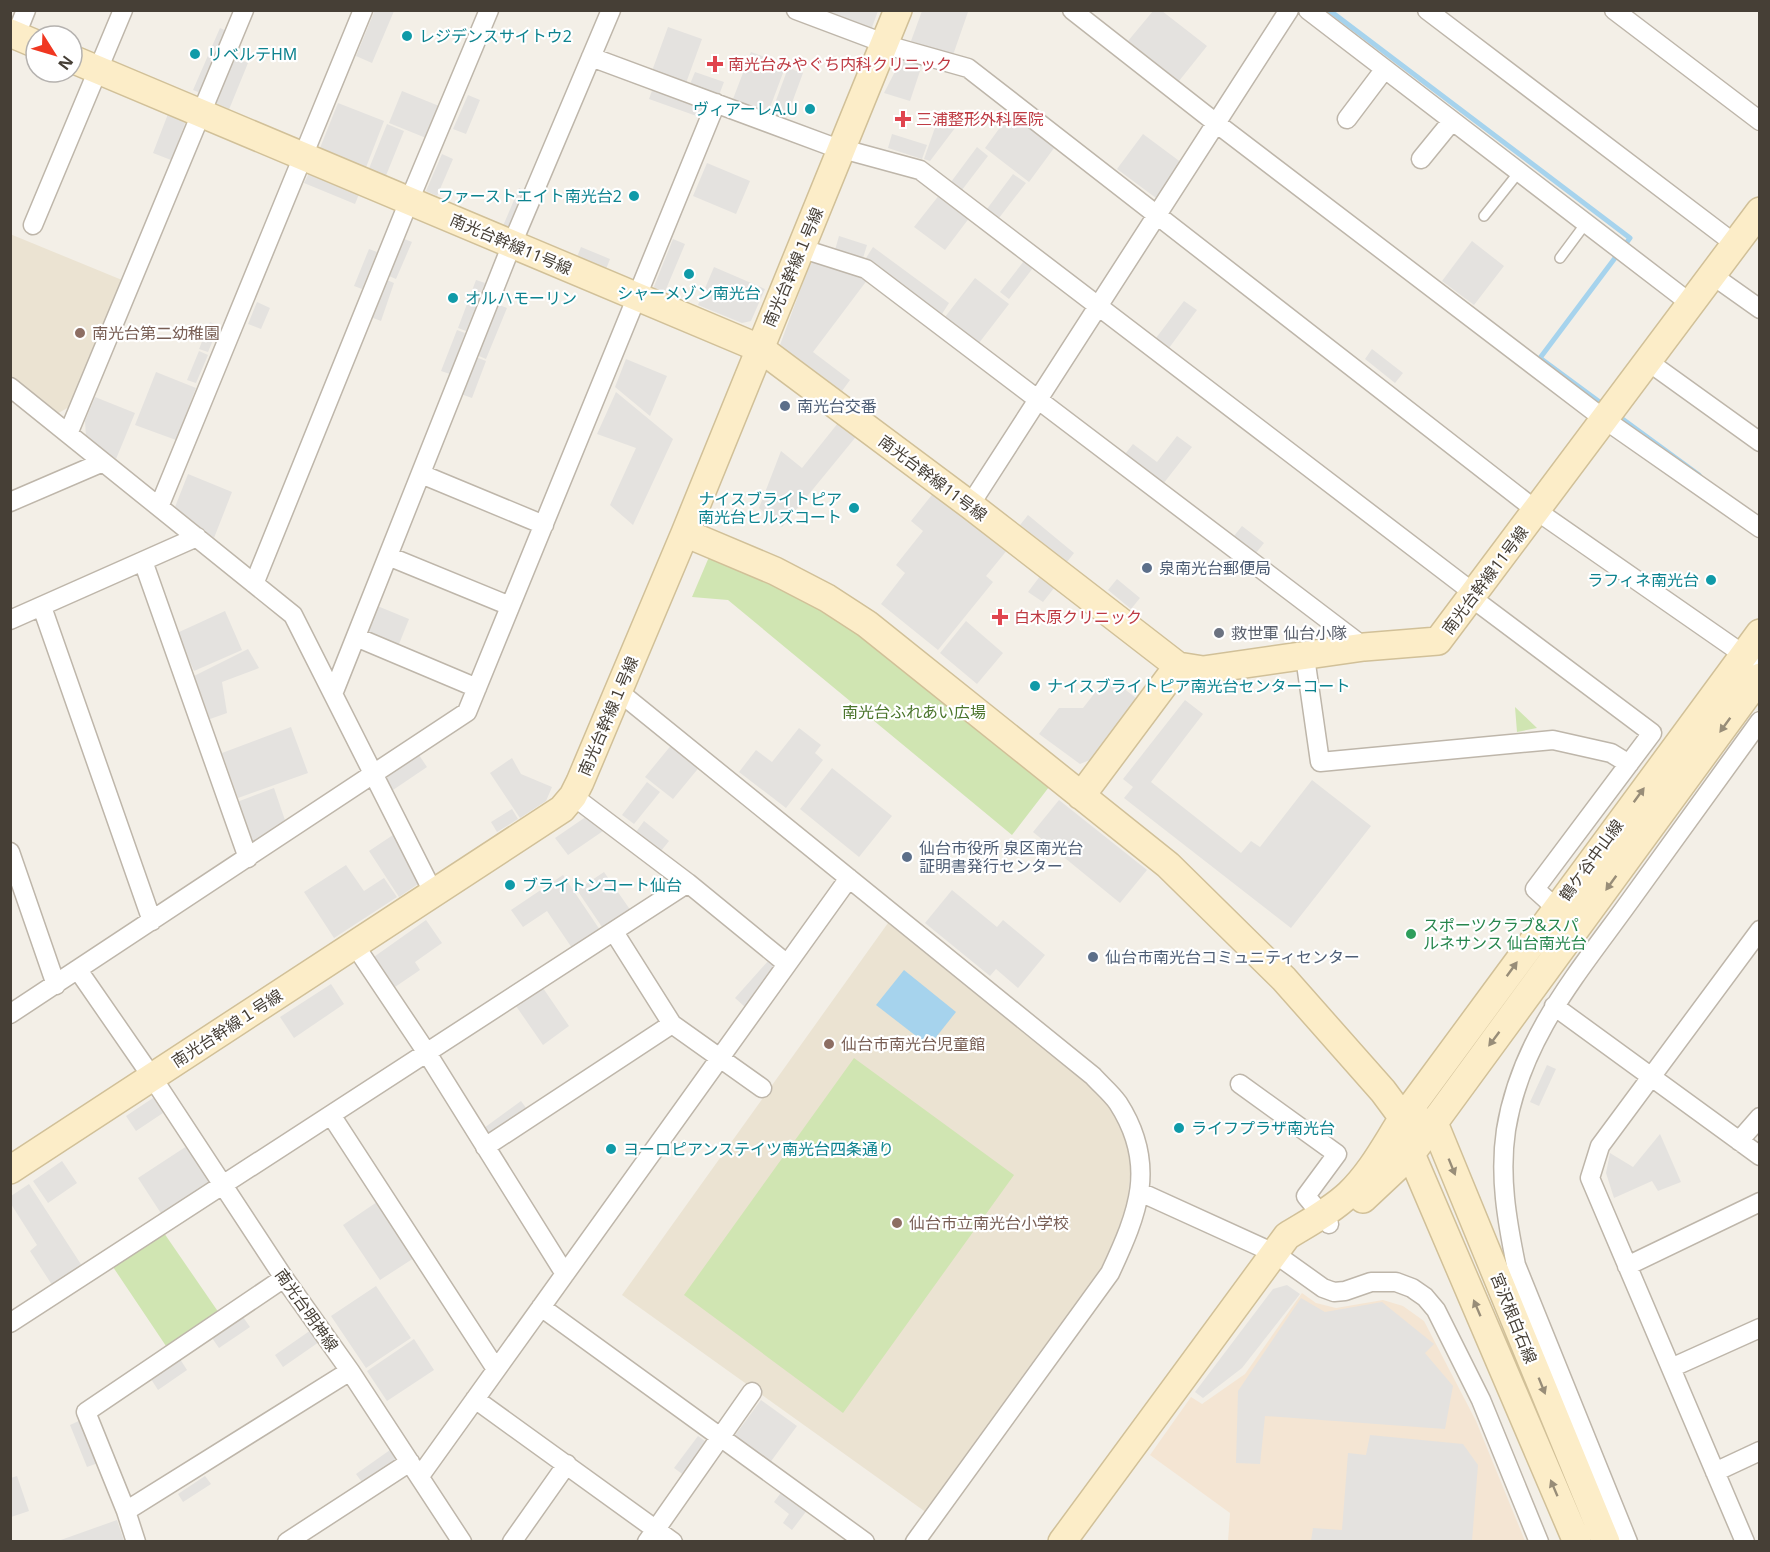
<svg xmlns="http://www.w3.org/2000/svg" width="1770" height="1552" font-family="'Noto Sans','Noto Sans JP',sans-serif">
	<style>
		.commercial { fill: #f4e5d3 }
		.education { fill: #ebe3d2 }
		.green { fill: #d0e5b2 }
		.parking { fill: #e4e2df }
		.water { fill: #a6d3ed }
		.lines { fill: none; stroke-linecap: round; stroke-linejoin: round }
		.stream { stroke: #a6d3ed; stroke-width: 5 }
		.lane-casing { stroke: #beb6aa; stroke-width: 12 }
		.street-casing { stroke: #beb6aa; stroke-width: 21 }
		.secondary-casing { stroke: #d1c098; stroke-width: 30 }
		.lane { stroke: #fff; stroke-width: 9 }
		.street { stroke: #fff; stroke-width: 18 }
		.secondary { stroke: #fcedc8; stroke-width: 27 }
		.oneway { fill: #988d78 }
		.culture-dot { fill: #0f9aa8; stroke: #fff; stroke-width: 2 }
		.health-dot { fill: #e0444e; stroke: #fff; stroke-width: 2 }
		.education-dot { fill: #8d6e63; stroke: #fff; stroke-width: 2 }
		.service-dot { fill: #5c6f8a; stroke: #fff; stroke-width: 2 }
		.worship-dot { fill: #6b7280; stroke: #fff; stroke-width: 2 }
		.leisure-dot { fill: #2e9e5b; stroke: #fff; stroke-width: 2 }
		.labels { text-anchor: middle; stroke-width: 4.5; stroke-linejoin: round; paint-order: stroke }
		.culture-label { font-size: 16px; fill: #0d838f; stroke: #fff; text-anchor: start }
		.health-label { font-size: 16px; fill: #be3a42; stroke: #fff; text-anchor: start }
		.street-label { font-size: 16px; fill: #463f36; stroke: #fff }
		.education-label { font-size: 16px; fill: #785e54; stroke: #fff; text-anchor: start }
		.service-label { font-size: 16px; fill: #4e5e75; stroke: #fff; text-anchor: start }
		.worship-label { font-size: 16px; fill: #5b616d; stroke: #fff; text-anchor: start }
		.park-label { font-size: 16px; fill: #4b752c; stroke: #fff }
		.leisure-label { font-size: 16px; fill: #27864d; stroke: #fff; text-anchor: start }
	</style>
	<rect width="100%" height="100%" fill="#f3efe7"/>
	<path class="commercial" d="M1302,1293L1316,1303L1336,1308L1383,1300L1403,1306L1424,1321L1476,1421L1525,1541H1228L1230,1513L1150,1455L1191,1397L1202,1404L1245,1374Z"/>
	<path class="education" d="M10,234L122,280L69,407L55,415L11,379Z
		M888,923L1105,1098L1125,1132L1131,1168L1127,1204L1114,1241L1098,1274L927,1513L622,1295Z"/>
	<path class="green" d="M709,557L739,567L850,622L1049,787L1012,835L728,600L692,597Z
		M1515,707L1537,728L1517,732Z
		M854,1058L1014,1175L843,1413L684,1295Z
		M164,1233L219,1313L166,1346L113,1267Z"/>
	<path class="parking" d="M375,10L394,11L372,63L356,56Z
		M963,10L968,12L953,55L911,41L922,11Z
		M831,11H878L871,30L830,14Z
		M1153,11H1162L1207,46L1179,81L1128,41Z
		M668,27L702,39L686,83L652,71Z
		M220,28L229,32L203,94L193,90Z
		M751,52L786,65L768,113L733,99Z
		M903,56L923,62L910,101L884,93Z
		M233,57L248,63L228,112L219,108L215,101Z
		M788,68L803,73L786,119L771,114Z
		M695,72L724,82L719,95L690,84Z
		M653,88L709,108L705,119L649,99Z
		M402,91L444,108L431,140L389,123Z
		M468,95L480,100L466,134L453,129Z
		M338,103L384,121L365,170L326,155L320,148Z
		M1012,111L1057,144L1029,182L985,148Z
		M168,114L186,121L171,160L153,153Z
		M938,119L955,128L930,161L924,159Z
		M387,124L404,131L385,178L368,171Z
		M892,134L927,145L922,159L888,148Z
		M1143,134L1182,163L1156,198L1117,169Z
		M977,147L988,156L962,190L951,182Z
		M442,154L453,159L437,196L426,191Z
		M707,163L750,181L736,214L693,196Z
		M309,173L359,194L355,204L304,183Z
		M1013,174L1026,183L999,218L987,209Z
		M519,188L529,193L513,230L503,226Z
		M940,194L970,217L945,250L914,227Z
		M839,236L867,245L863,258L835,250Z
		M399,237L412,242L396,279L384,274Z
		M673,239L685,244L664,294L653,289Z
		M1472,241L1504,266L1474,305L1442,281Z
		M581,247L610,259L606,269L577,257Z
		M873,247L949,303L942,314L866,258Z
		M369,249L377,252L362,289L354,286Z
		M1027,257L1036,264L1009,299L1000,292Z
		M812,258L868,279L813,352L850,380L842,391L780,345Z
		M714,267L765,289L751,321L742,323L698,305Z
		M382,278L394,283L381,321L368,316Z
		M975,278L1009,304L979,343L945,317Z
		M476,280L485,283L466,331L458,328Z
		M1184,301L1197,310L1169,348L1156,338Z
		M257,302L270,308L261,329L248,324Z
		M494,303L507,308L486,359L474,354Z
		M210,322L219,326L208,352L199,349Z
		M457,330L465,333L450,374L441,371Z
		M1372,349L1403,373L1395,383L1365,359Z
		M199,351L208,355L196,383L187,380Z
		M473,356L486,361L472,398L458,393Z
		M626,359L667,376L650,416L615,387Z
		M156,372L196,388L176,440L135,425Z
		M616,392L673,439L633,525L610,505L636,448L597,434Z
		M95,397L135,413L116,459L86,437L85,421Z
		M842,418L859,433L782,527L759,508L781,451L802,468Z
		M1177,436L1192,447L1163,484L1125,454L1133,444L1157,462Z
		M188,474L232,492L214,538L175,507Z
		M935,491L1008,549L986,576L993,582L938,650L881,604L905,573L896,565L923,531L911,521Z
		M1028,515L1074,553L1067,562L1020,525Z
		M1242,526L1264,543L1256,553L1234,536Z
		M1044,571L1058,583L1043,602L1028,592Z
		M1117,579L1140,598L1131,609L1108,590Z
		M375,605L409,619L397,649L363,635Z
		M225,611L242,650L194,671L177,633Z
		M966,621L1003,653L977,684L940,653Z
		M248,649L259,668L222,682L227,713L210,719L194,676Z
		M1108,676L1141,702L1097,757L1080,764L1039,734L1059,708H1083Z
		M1185,700L1203,714L1151,782L1241,853L1251,841L1260,847L1312,780L1371,826L1291,928L1124,798L1133,787L1123,779Z
		M291,727L308,773L238,798L222,753Z
		M799,728L821,745L815,753L823,760L786,808L739,772L756,750L772,762Z
		M673,743L701,765L673,799L645,777Z
		M419,755L427,767L393,790L385,778Z
		M512,758L521,774L552,787L546,801L520,818L490,773Z
		M832,768L892,816L859,857L800,809Z
		M647,782L660,792L634,824L622,815Z
		M274,788L287,826L251,844L237,802Z
		M1059,800L1147,870L1120,903L1033,832Z
		M512,809L518,819L497,832L491,822Z
		M590,814L606,829L568,855L555,838Z
		M644,821L669,841L661,851L636,832Z
		M393,835L418,884L399,897L369,851Z
		M346,865L364,891L384,878L397,897L334,938L304,892Z
		M604,872L631,911L604,930L577,890Z
		M563,875L602,933L574,951L547,911L523,927L511,910Z
		M952,890L997,927L1003,920L1045,955L1018,988L996,969L990,976L925,923Z
		M426,920L442,943L415,962L420,970L392,989L371,959Z
		M769,960L779,970L745,1007L735,998Z
		M331,984L344,1004L294,1038L280,1017Z
		M543,988L569,1026L543,1045L516,1006Z
		M1547,1065L1556,1069L1539,1106L1530,1102Z
		M156,1096L166,1111L136,1131L126,1116Z
		M521,1101L529,1112L488,1134L484,1128Z
		M1660,1134L1681,1182L1658,1191L1652,1181L1614,1198L1606,1173L1610,1153L1633,1167Z
		M190,1144L216,1183L164,1218L138,1178Z
		M62,1161L77,1183L48,1203L33,1181Z
		M29,1184L84,1269L54,1288L30,1251L37,1245L11,1204V1196Z
		M377,1202L414,1258L380,1280L343,1225Z
		M1287,1285L1300,1294L1242,1368L1203,1398L1195,1392L1273,1289Z
		M376,1286L411,1338L366,1368L331,1316Z
		M1301,1298L1325,1312L1382,1302L1434,1344L1425,1353L1453,1386L1445,1429L1265,1416L1260,1464L1236,1463L1238,1391Z
		M243,1317L250,1327L219,1348L212,1338Z
		M311,1330L319,1342L283,1367L275,1355Z
		M414,1339L434,1370L387,1401L367,1371Z
		M180,1359L187,1370L158,1390L151,1379Z
		M761,1400L797,1426L769,1464L733,1438Z
		M81,1420L98,1463L87,1467L70,1425Z
		M1370,1435L1463,1444L1478,1465L1472,1541H1311L1313,1528L1342,1530L1348,1453L1366,1455Z
		M698,1436L709,1444L685,1476L674,1468Z
		M390,1450L398,1462L364,1485L356,1474Z
		M17,1476L29,1511L11,1517V1478Z
		M205,1476L211,1484L183,1502L178,1494Z
		M783,1490L808,1509L792,1530L783,1523L789,1514L774,1502Z
		M117,1520L124,1541H58Z"/>
	<path class="water" d="M904,970L956,1012L929,1046L876,1005Z"/>
	<g class="lines">
		<path class="stream" d="M1329,10L1630,238L1540,358L1605,406
			M1617,415L1699,475"/>
		<g class="lane-casing">
			<path id="lane" d="M1484,216L1519,172
				M1560,258L1586,223"/>
		</g>
		<g class="street-casing">
			<path id="street" d="M796,10L897,48L968,68L1537,511L1760,666
				M1072,10L1216,123L1604,419L1760,528
				M1308,10L1690,303
				M1427,10L1735,244
				M1614,10L1760,121
				M16,35L26,10
				M591,57L828,145L920,170L1475,594
				M1347,119L1384,70
				M1421,159L1452,121
				M33,225L123,10
				M800,248L866,269L1364,647
				M1712,275L1760,309
				M1646,360L1760,442
				M10,387L293,615L433,892
				M68,434L244,10
				M421,474L544,525
				M10,502L103,462
				M970,505L1289,10
				M159,507L363,10
				M388,556L510,606
				M143,561L248,858
				M254,584L409,201L489,10
				M1472,598L1652,733L1535,889L1556,908
				M42,607L152,921
				M10,620L197,537
				M356,637L477,688
				M1305,657L1320,762L1553,740L1611,753L1629,764
				M618,691L1093,1076C1101,1085 1111,1093 1118,1103C1158,1165 1138,1213 1110,1273L915,1542
				M333,694L512,244L611,10
				M573,796L688,883L787,964
				M10,852L56,985
				M614,932L672,1024L762,1088
				M354,944L427,1053L565,1274
				M78,970L152,1077L284,1278L350,1371L462,1542
				M1554,1006L1760,1156
				M10,1014L467,712L716,103
				M1240,1084L1337,1154L1306,1196L1329,1224
				M331,1115L496,1369
				M1739,1141L1760,1117
				M485,1147L672,1024
				M1140,1192L1274,1253L1323,1288L1334,1292L1345,1291L1371,1282H1396L1412,1288L1425,1297L1436,1310L1481,1400L1539,1542
				M1627,1266L1760,1202
				M541,1307L865,1542
				M10,1323L688,883
				M1671,1368L1760,1328
				M475,1399L673,1542
				M1715,1472L1760,1451
				M420,1476L849,878
				M126,1511L350,1371
				M136,1542L126,1511L86,1412L284,1278
				M287,1542L410,1462
				M512,1542L567,1464
				M647,1542L752,1392
				M1628,1542L1516,1265C1507,1221 1499,1176 1506,1130C1521,1037 1579,972 1632,898C1674,839 1717,780 1760,721
				M1745,1542L1590,1178L1600,1146L1760,930"/>
		</g>
		<g class="secondary-casing">
			<path id="secondary" d="M10,33L36,44
				M72,59L747,343L769,355L970,505L1178,666L1203,670L1364,647L1438,641L1760,211
				M685,533L775,571L827,598L867,624L1168,865L1284,979L1383,1091L1403,1118L1411,1154L1577,1542
				M1081,796L1178,666
				M1419,1121L1434,1123L1606,1542
				M10,1170L562,809L573,796L580,782L685,533L898,10
				M1363,1199L1411,1154L1760,677
				M1062,1542L1287,1236C1308,1223 1331,1211 1349,1194C1372,1172 1386,1144 1403,1118L1760,633"/>
		</g>
		<use href="#lane" class="lane"/>
		<use href="#street" class="street"/>
		<use href="#secondary" class="secondary"/>
	</g>
	<defs><path id="oneway-solid" d="M-6-.8H1V-3.2L6.5 0L1 3.2V.8H-6Z" transform="scale(1.5)"/></defs>
	<g class="oneway">
		<use href="#oneway-solid" transform="translate(1725 725) rotate(126)"/>
		<use href="#oneway-solid" transform="translate(1639 795) rotate(-54)"/>
		<use href="#oneway-solid" transform="translate(1611 883) rotate(126)"/>
		<use href="#oneway-solid" transform="translate(1512 969) rotate(-54)"/>
		<use href="#oneway-solid" transform="translate(1494 1039) rotate(127)"/>
		<use href="#oneway-solid" transform="translate(1452 1167) rotate(68)"/>
		<use href="#oneway-solid" transform="translate(1477 1308) rotate(-113)"/>
		<use href="#oneway-solid" transform="translate(1542 1386) rotate(68)"/>
		<use href="#oneway-solid" transform="translate(1554 1488) rotate(-113)"/>
	</g>
	<g class="culture-dot">
		<circle cx="407" cy="36" r="6"/>
		<circle cx="195" cy="54" r="6"/>
		<circle cx="810" cy="109" r="6"/>
		<circle cx="634" cy="196" r="6"/>
		<circle cx="689" cy="274" r="6"/>
		<circle cx="453" cy="298" r="6"/>
		<circle cx="854" cy="508" r="6"/>
		<circle cx="1711" cy="580" r="6"/>
		<circle cx="1035" cy="686" r="6"/>
		<circle cx="510" cy="885" r="6"/>
		<circle cx="1179" cy="1128" r="6"/>
		<circle cx="611" cy="1149" r="6"/>
	</g>
	<g class="health-dot">
		<path d="M712 55h6v6h6v6h-6v6h-6v-6h-6v-6h6z"/>
		<path d="M900 110h6v6h6v6h-6v6h-6v-6h-6v-6h6z"/>
		<path d="M997 608h6v6h6v6h-6v6h-6v-6h-6v-6h6z"/>
	</g>
	<g class="education-dot">
		<circle cx="80" cy="333" r="6"/>
		<circle cx="829" cy="1044" r="6"/>
		<circle cx="897" cy="1223" r="6"/>
	</g>
	<g class="service-dot">
		<circle cx="785" cy="406" r="6"/>
		<circle cx="1147" cy="568" r="6"/>
		<circle cx="907" cy="857" r="6"/>
		<circle cx="1093" cy="957" r="6"/>
	</g>
	<circle class="worship-dot" cx="1219" cy="633" r="6"/>
	<circle class="leisure-dot" cx="1411" cy="934" r="6"/>
	<g class="labels">
		<g class="culture-label">
			<text x="419" y="42">レジデンスサイトウ2</text>
			<text x="207" y="60">リベルテHM</text>
			<text x="798" y="115" text-anchor="end">ヴィアーレA.U</text>
			<text x="622" y="202" text-anchor="end">ファーストエイト南光台2</text>
			<text x="689" y="299" text-anchor="middle">シャーメゾン南光台</text>
			<text x="465" y="304">オルハモーリン</text>
			<text x="842" y="505" text-anchor="end">ナイスブライトピア<tspan x="842" dy="18">南光台ヒルズコート</tspan></text>
			<text x="1699" y="586" text-anchor="end">ラフィネ南光台</text>
			<text x="1047" y="692">ナイスブライトピア南光台センターコート</text>
			<text x="522" y="891">ブライトンコート仙台</text>
			<text x="1191" y="1134">ライフプラザ南光台</text>
			<text x="623" y="1155">ヨーロピアンステイツ南光台四条通り</text>
		</g>
		<g class="health-label">
			<text x="728" y="70">南光台みやぐち内科クリニック</text>
			<text x="916" y="125">三浦整形外科医院</text>
			<text x="1014" y="623">白木原クリニック</text>
		</g>
		<g class="street-label">
			<text transform="translate(511 244) rotate(23)" y="6">南光台幹線11号線</text>
			<text transform="translate(793 267) rotate(-67)" y="6">南光台幹線１号線</text>
			<text transform="translate(933 478) rotate(37)" y="6">南光台幹線11号線</text>
			<text transform="translate(1485 580) rotate(-53)" y="6">南光台幹線11号線</text>
			<text transform="translate(608 716) rotate(-67)" y="6">南光台幹線１号線</text>
			<text transform="translate(1591 860) rotate(-54)" y="6">鶴ケ谷中山線</text>
			<text transform="translate(227 1028) rotate(-33)" y="6">南光台幹線１号線</text>
			<text transform="translate(307 1310) rotate(55)" y="6">南光台明神線</text>
			<text transform="translate(1514 1318) rotate(68)" y="6">宮沢根白石線</text>
		</g>
		<g class="education-label">
			<text x="92" y="339">南光台第二幼稚園</text>
			<text x="841" y="1050">仙台市南光台児童館</text>
			<text x="909" y="1229">仙台市立南光台小学校</text>
		</g>
		<g class="service-label">
			<text x="797" y="412">南光台交番</text>
			<text x="1159" y="574">泉南光台郵便局</text>
			<text x="919" y="854">仙台市役所 泉区南光台<tspan x="919" dy="18">証明書発行センター</tspan></text>
			<text x="1105" y="963">仙台市南光台コミュニティセンター</text>
		</g>
		<g class="worship-label">
			<text x="1231" y="639">救世軍 仙台小隊</text>
		</g>
		<g class="park-label">
			<text x="914" y="718">南光台ふれあい広場</text>
		</g>
		<g class="leisure-label">
			<text x="1423" y="931">スポーツクラブ&amp;スパ<tspan x="1423" dy="18">ルネサンス 仙台南光台</tspan></text>
		</g>
	</g>
	<rect width="1770" height="1552" fill="none" stroke="#463f36" stroke-width="24"/>
	<g transform="translate(54 54) rotate(127)"><circle r="28" fill="#ffffff" stroke="#b5b2af" stroke-width="1.5"/>
	<path d="M0-4.5L10 22L0 15L-10 22Z" fill="#f03721"/>
	<text y="-9" font-size="16" font-weight="bold" text-anchor="middle" fill="#463f36">N</text>
	</g>
</svg>
